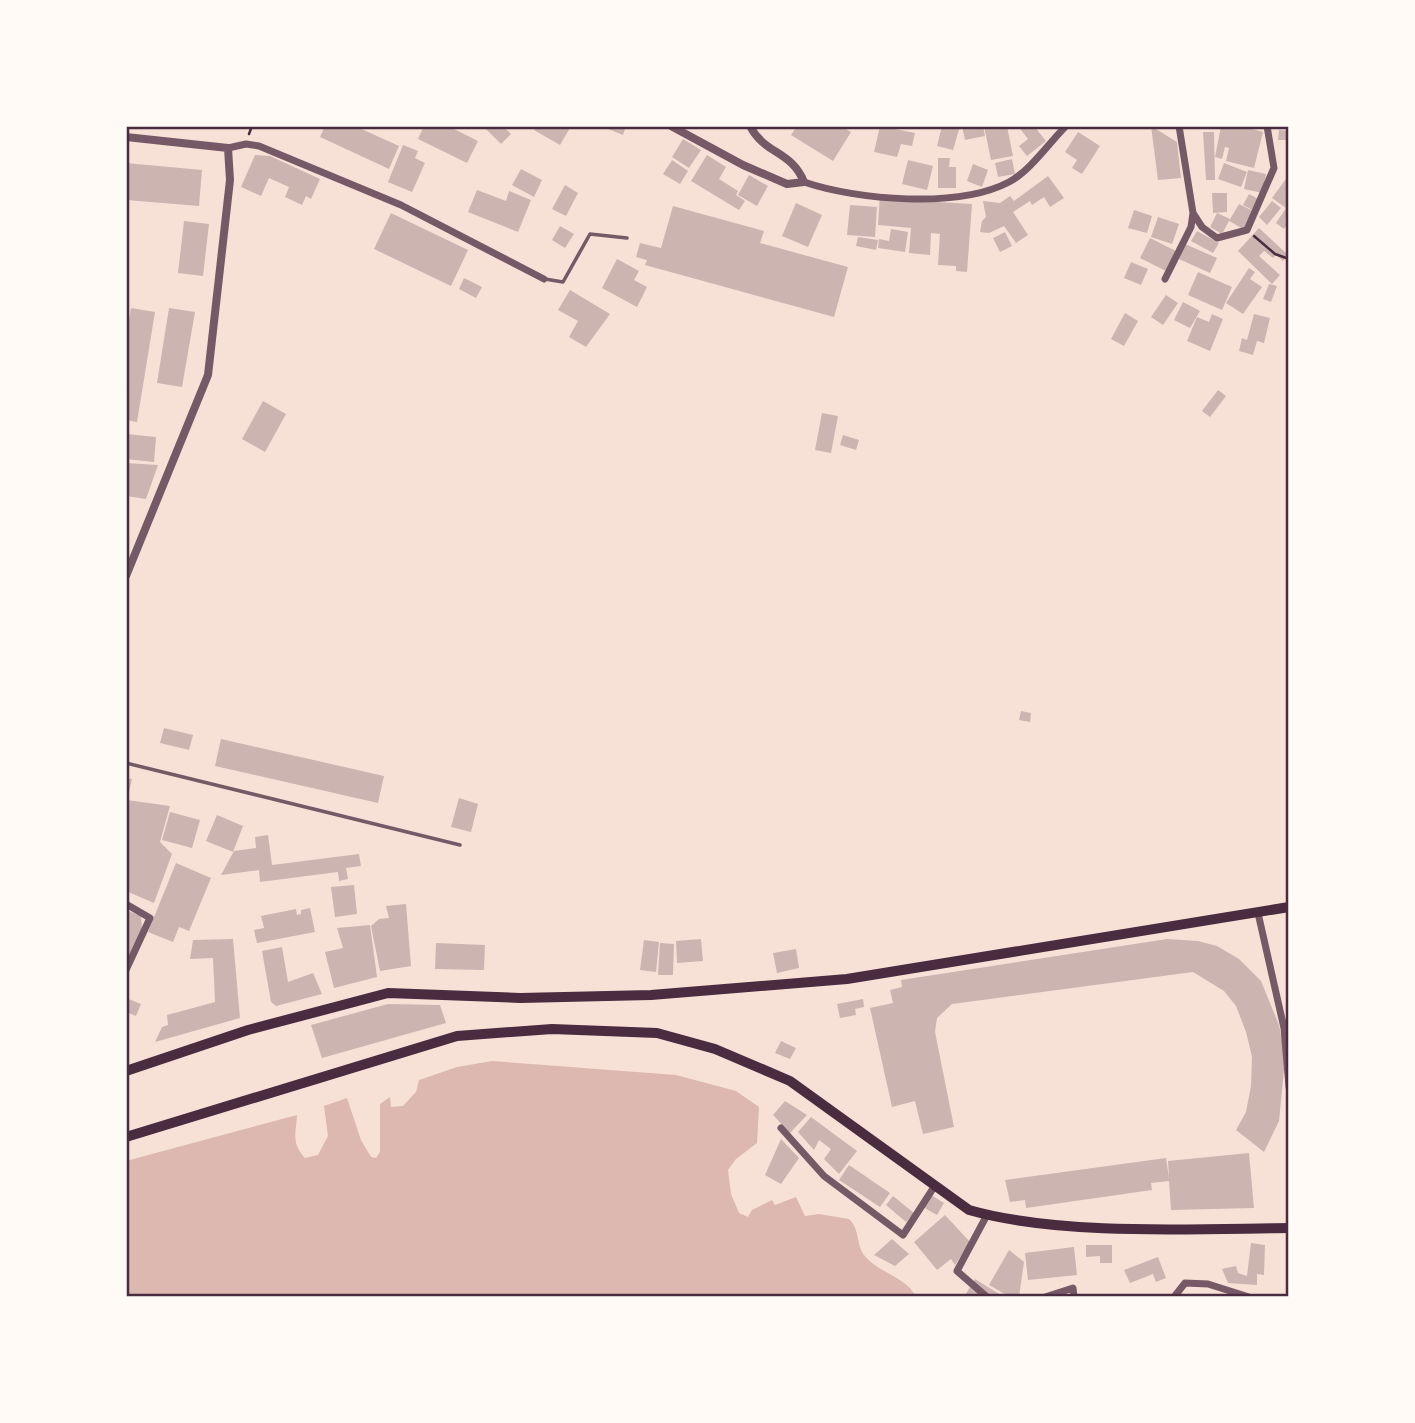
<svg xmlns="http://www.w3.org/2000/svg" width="1415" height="1423" font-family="'Varela Round',sans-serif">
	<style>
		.water { fill: #dcb8b0 }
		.building { fill: #ccb4b1 }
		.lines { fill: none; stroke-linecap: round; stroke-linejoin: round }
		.path { stroke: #4a2c40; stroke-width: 2.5 }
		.service { stroke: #755966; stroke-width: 3.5 }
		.minor { stroke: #755966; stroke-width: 7 }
		.tertiary { stroke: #755966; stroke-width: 8 }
		.secondary { stroke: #4a2c40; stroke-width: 10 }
		.primary { stroke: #4a2c40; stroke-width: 10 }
		.neatline { fill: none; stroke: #4a2c40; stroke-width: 2.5 }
	</style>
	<rect width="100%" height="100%" fill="#f7e1d7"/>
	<path class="water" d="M492,1061L676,1075L736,1091L759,1107L757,1143L736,1159L728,1170L731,1194L739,1213L748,1217L752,1210L772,1200L775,1205L796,1197L805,1216L819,1214L849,1219C860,1229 856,1244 864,1255C878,1273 907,1277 916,1297H126V1161L297,1115C296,1133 291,1143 305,1158L318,1155L328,1136L324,1106L347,1098L361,1140L371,1157L376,1158L380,1152V1104L390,1097L391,1107L403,1106L416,1092L419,1080L457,1067Z"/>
	<path class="building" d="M325,126H355L399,146L389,169L320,137Z
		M424,126H448L478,141L467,163L418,139Z
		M483,126H503L511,134L501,144Z
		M537,126H571L560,145L534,130Z
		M601,126H626L623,135Z
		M797,126H841L851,132L833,161L791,135Z
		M880,126L915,133L912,146L901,144L897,157L874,152Z
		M942,126H960L953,150L937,146Z
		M962,126H983L985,136L965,140Z
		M984,126H1007L1013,156L991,160Z
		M1018,126H1034L1046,141L1027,156L1019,146L1028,139Z
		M1151,126L1177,142L1181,178L1158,180Z
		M1221,126H1241L1263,132L1254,168L1226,161L1229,148L1225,147L1222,159L1215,157Z
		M1279,130L1289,131V140H1278Z
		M1078,132L1100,146L1082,174L1072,168L1077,160L1065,152Z
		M1203,132H1214L1215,180H1206Z
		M683,139L701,150L689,168L672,157Z
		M403,145L418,151L415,158L425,163L412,192L388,182Z
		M255,155L270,156L320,179L311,199L306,196L302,205L285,197L289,187L269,178L261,196L241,187Z
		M707,155L726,167L719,179L738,191L736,195L745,201L739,210L691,181Z
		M938,158H950L949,167H956V188H938Z
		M1012,159L1015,174L998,177L995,163Z
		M672,160L688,171L680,184L663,174Z
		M908,160L933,166L927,190L902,184Z
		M126,163L202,170L199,206L126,200Z
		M1224,163L1247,172L1241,187L1218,179Z
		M973,164L988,170L982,187L967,181Z
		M521,169L542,180L534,197L512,185Z
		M1248,170L1266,174L1262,193L1244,189Z
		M749,175L768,186L757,206L738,195Z
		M1048,176L1064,198L1050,207L1044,197L1032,205L1030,201L1013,212L1028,235L1016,243L1004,226L989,233L980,232L982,221L986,217L983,201L1000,203L1010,196L1014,201Z
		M1286,179L1289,181V222L1284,229L1276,223L1286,208L1272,198Z
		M565,185L578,193L566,216L552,209Z
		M477,190L506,201L509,191L531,200L518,232L468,212Z
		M1212,193H1227V212L1213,213Z
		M880,194L904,200L972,204L967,272L956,271V266L938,265L940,234L931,233L930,255L909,253L911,228L878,225Z
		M1249,194L1260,200L1254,211L1243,205Z
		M1272,201L1281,208L1267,225L1259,217Z
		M796,203L822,215L808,247L782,236Z
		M1239,204L1255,212L1245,230L1229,221Z
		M850,205L877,207L875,237L847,235Z
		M673,206L764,231L760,243L848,267L834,317L645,265L647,260L636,257L640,243L661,248Z
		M1134,210L1152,216L1147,233L1128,228Z
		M391,213L468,250L451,286L374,249Z
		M1217,213L1230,219L1222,234L1210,227Z
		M1158,217L1179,224L1172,244L1151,237Z
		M184,221L209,224L203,276L178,273Z
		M560,226L574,234L565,248L552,240Z
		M1259,228L1288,255L1283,261L1276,255L1273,258L1264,251L1259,256L1280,275L1272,284L1238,251Z
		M891,229L908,232L905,252L878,248L879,239L889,241Z
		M1197,231L1219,243L1213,253L1191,241Z
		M1005,232L1012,246L1000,252L993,238Z
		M858,237L878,240L876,250L856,246Z
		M1150,238L1176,251L1166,271L1140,258Z
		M1185,244L1217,258L1210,273L1179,259Z
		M617,259L639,271L634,280L647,287L637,307L602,288Z
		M1131,262L1148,269L1141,285L1124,278Z
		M1249,268L1255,272L1250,279L1262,287L1243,314L1226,303Z
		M1198,272L1232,287L1222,310L1188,295Z
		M464,278L482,287L476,298L459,289Z
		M1269,284L1277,286L1271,302L1263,299Z
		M570,290L610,314L586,347L569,337L578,321L558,310Z
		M1166,295L1178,303L1163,325L1151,317Z
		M1183,302L1200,311L1190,328L1174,320Z
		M131,308L155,312L137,422L126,420V338Z
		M169,308L195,312L182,387L157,383Z
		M1125,313L1138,321L1124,346L1111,339Z
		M1212,314L1223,319L1210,351L1187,341L1197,317L1209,322Z
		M1254,314L1270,318L1264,343L1257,341L1253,355L1239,351L1242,338L1247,340Z
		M1218,390L1226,396L1210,417L1202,411Z
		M263,401L286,414L265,452L242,439Z
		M822,413L838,416L831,453L815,450Z
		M126,434L156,437L154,462L126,459Z
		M843,435L859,440L856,450L840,445Z
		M126,463L158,465L146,499L126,496Z
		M1021,711L1031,713L1030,722L1019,720Z
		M164,728L193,735L189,750L160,743Z
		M221,739L384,776L378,803L215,766Z
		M126,778L132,779L127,800L170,806L160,842L172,854L154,903L126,891Z
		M459,798L478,804L471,832L451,827Z
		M170,812L200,820L192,848L162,840Z
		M217,815L243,826L233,852L206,841Z
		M268,835L272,865L359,854L361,866L346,868L348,879L339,881L338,872L260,882L259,870L221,875L234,851L256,848L255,837Z
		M176,863L211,878L189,931L179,927L173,942L148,932Z
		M354,885L357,914L335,917L331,887Z
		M406,904L411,966L380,971L371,926L379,919L389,918L386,906Z
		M310,908L315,932L257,943L254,930L264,928L261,916L296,909L297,915L301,914V910Z
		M126,910L141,916L142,929L126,963Z
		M370,925L377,977L334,988L325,952L343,948L337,928Z
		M233,939L240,1018L155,1042L162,1027L168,1025L167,1015L215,1002L213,958L190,959L193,940Z
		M701,939L703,961L677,963L676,941Z
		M1167,939L1198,941L1217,946L1239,959L1261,981L1279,1025L1285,1060L1279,1121L1264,1152L1236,1130L1246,1112L1251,1086L1252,1057L1246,1032L1236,1006L1224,991L1193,972L952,1004L937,1018L935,1032L954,1127L923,1134L915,1101L892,1107L870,1008L893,1003L890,990L902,987L901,980Z
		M644,940L659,942L656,972L640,970Z
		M436,943L485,945L484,970L435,969Z
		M660,943L674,944L673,975H658Z
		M282,947L288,982L313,973L322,994L276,1006L271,1002L262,951Z
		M796,949L799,968L777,973L773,953Z
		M126,998L141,1004L136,1016L126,1012Z
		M863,999L864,1007L855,1009L856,1015L840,1018L837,1004Z
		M388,1004L440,1005L446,1023L322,1058L311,1025Z
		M781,1041L796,1048L790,1059L775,1053Z
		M785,1101L807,1115L790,1133L773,1115Z
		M811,1117L857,1151L839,1174L824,1159L831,1149L819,1140L814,1150L798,1132Z
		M781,1139L799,1158L781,1184L765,1175Z
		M1249,1153L1254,1208L1171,1210L1169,1181L1151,1183L1152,1190L1026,1208L1025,1200L1010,1202L1005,1180L1166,1158L1169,1178L1168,1161Z
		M849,1165L890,1193L880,1207L839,1180Z
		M931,1195L944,1203L937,1215L923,1207Z
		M893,1196L914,1213L906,1222L886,1205Z
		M945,1215L970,1242L955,1265L951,1259L937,1270L914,1242Z
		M892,1239L909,1254L895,1266L874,1255Z
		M1251,1243L1265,1245L1264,1275L1257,1274V1285L1228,1283L1222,1269L1236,1266L1238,1273L1247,1276Z
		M1086,1245H1112V1263H1100V1256L1086,1257Z
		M1074,1247L1077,1275L1028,1280L1025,1253Z
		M1009,1250L1024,1262L1019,1297H1010L989,1285Z
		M1158,1257L1166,1278L1156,1282L1153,1274L1130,1283L1124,1270Z
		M975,1279L1004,1297H964Z"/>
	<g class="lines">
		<path class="path" d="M249,134L252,126
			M1254,236L1275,254L1289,259"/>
		<path class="service" d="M545,279L563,282L590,234L627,238
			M126,763L460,845"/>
		<path class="minor" d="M228,148L246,144L259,146L401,205L544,279
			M804,182C857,200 958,209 1009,182C1030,171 1049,143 1066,126
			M1193,213L1202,227L1217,238L1247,230L1274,168L1267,126
			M1165,279L1191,227L1193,213L1179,126
			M126,904L150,918L126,970
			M1258,913L1284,1028L1289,1087
			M781,1128L824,1176L903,1235L934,1187
			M987,1297L957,1271L987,1215
			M1045,1297L1073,1288L1074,1297
			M1174,1297L1185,1283L1208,1284L1249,1297"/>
		<path class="tertiary" d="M671,126L743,165L787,184L804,182C791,150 765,155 750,126
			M126,137L228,148L230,180L208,375L126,576"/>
		<path class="secondary" d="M126,1071L248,1030L388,993L520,998L651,995L847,979L1289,907"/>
		<path class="primary" d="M126,1137L457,1036L552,1029L657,1033L715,1049L790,1081L969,1210C1061,1236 1192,1229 1289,1228"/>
	</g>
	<rect width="1415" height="1423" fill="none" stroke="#fffaf5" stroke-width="256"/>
	<rect x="128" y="128" width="1159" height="1167" class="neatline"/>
</svg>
